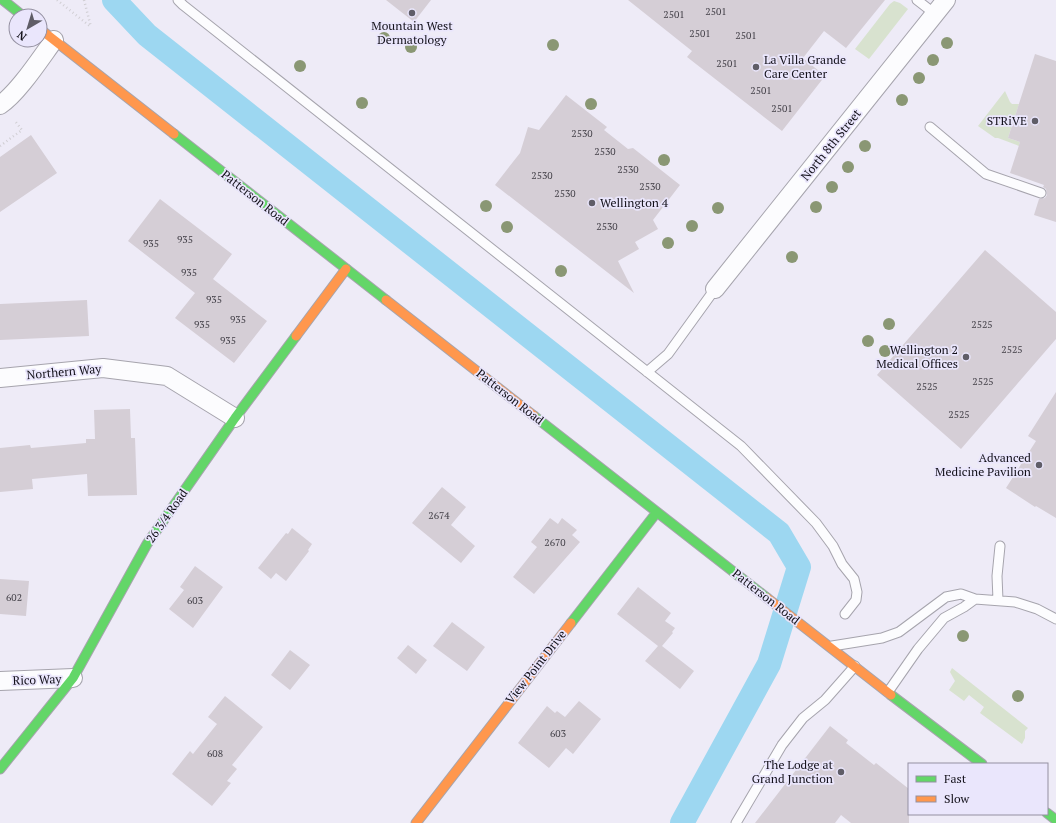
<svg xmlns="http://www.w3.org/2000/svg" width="1056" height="823" font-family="'PT Serif',serif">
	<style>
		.green { fill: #d8e2cf }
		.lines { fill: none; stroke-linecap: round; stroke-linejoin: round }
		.canal { stroke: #9dd7f1; stroke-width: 24 }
		.building { fill: #d5ced6 }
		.lane-casing { stroke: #a6a4ad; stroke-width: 11 }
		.street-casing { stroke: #a6a4ad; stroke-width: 20 }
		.fast-casing { stroke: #a6a4ad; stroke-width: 11 }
		.slow-casing { stroke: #a6a4ad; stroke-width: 11 }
		.path { stroke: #d0ced3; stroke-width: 2.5; stroke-dasharray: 1 3; stroke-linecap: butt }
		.lane { stroke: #fcfcfe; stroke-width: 9 }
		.street { stroke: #fcfcfe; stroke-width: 18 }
		.fast { stroke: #63d668; stroke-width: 9 }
		.slow { stroke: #ff974d; stroke-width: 9 }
		.tree { fill: #8a9774 }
		.poi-dot { fill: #5f5d67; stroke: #eae6fc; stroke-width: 1.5 }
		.labels { text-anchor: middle; stroke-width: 3.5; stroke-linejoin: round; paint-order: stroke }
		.number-label { font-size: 10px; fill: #434048 }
		.poi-label { font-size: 12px; fill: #121019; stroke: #eae6fc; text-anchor: end }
		.street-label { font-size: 12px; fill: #121019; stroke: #eae6fc }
	</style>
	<rect width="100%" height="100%" fill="#eeebf7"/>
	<path class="green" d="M894,1L900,3L908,9L869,59L855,49L890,4Z
		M1005,91L1010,102L1012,104H1019L1008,138L1020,142L1019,146L998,138H995L978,126Z
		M952,668L1028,728L1025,731V738L1022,744L980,713L984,707L969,695L964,701L949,690L955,681L950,672Z"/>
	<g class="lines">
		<path class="canal" d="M114,0L147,35L779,533L799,567L769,664L682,823"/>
	</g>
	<path class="building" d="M386,0H431L414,22Z
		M628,0H885L846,48L824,31L803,58L825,76L782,131L687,57L692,51Z
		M1035,54L1056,61V222L1034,215L1039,199L1045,198L1047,195L1046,189L1043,187L1044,185L1010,173L1020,142L1008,138Z
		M566,95L607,127L604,130L628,149L633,148L680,185L653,220L658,229L635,242L639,249L618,261L634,293L495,185L520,153L528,127L539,130Z
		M31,135L57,173L0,212V157Z
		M160,199L232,254L213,279L267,321L234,363L175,318L195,293L128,241Z
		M985,250L1056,312V339L961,449L877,375Z
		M87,300L89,336L0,340V304Z
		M1056,392V518L1036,506L1035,507L1006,488L1036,441L1028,436Z
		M130,409L131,438H135L137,495L88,496L87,474L32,479L33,489L0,492V448L30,445L31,448L86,443V439H95L94,410Z
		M442,487L466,507L451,525L475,546L461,563L412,523Z
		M550,518L558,524L562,518L577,530L572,535L580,542L534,594L513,577L537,547L531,542Z
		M292,528L312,544L308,550L309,551L286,581L276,573L271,579L258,568L286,533L288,534Z
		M195,566L223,587L193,628L169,609L184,590L180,587Z
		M0,579L29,581L26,616L0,614Z
		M638,587L671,613L665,621L675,628L672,632L673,633L662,646L694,671L680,689L645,661L658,646L617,614Z
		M452,622L485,647L467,671L433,646Z
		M408,645L427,660L416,674L397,658Z
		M290,650L310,665L290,690L271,675Z
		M225,696L263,727L232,765L237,769L227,781L231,783L212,806L172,774L190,751L193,754L217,724L208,717Z
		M579,701L601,719L573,754L566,748L549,768L518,743L547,706L555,713L557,711L565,717Z
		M830,726L848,740L846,743L874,765L876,763L909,789V823H851L841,815L835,823H755Z"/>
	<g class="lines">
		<g class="lane-casing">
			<path id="lane" d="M178,0L183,5L741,446L816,523L833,546L842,564L854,579L857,592L856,600L845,614
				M917,0L935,14
				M930,127L986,174L1041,193
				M647,372L668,354L715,289
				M998,600L997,576L1000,546
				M832,646L882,638L899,632L946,597L961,594L975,599L1015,602L1037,609L1056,619
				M888,692L918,649L944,618L964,607L975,599
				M736,823L782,745L803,718L825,700L855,666"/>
		</g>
		<g class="street-casing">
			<path id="street" d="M0,105C18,93 40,59 54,40
				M715,289L946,0
				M0,378L103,368L167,376L235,418
				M0,681L73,678"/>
		</g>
		<g class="fast-casing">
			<path id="fast" d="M3,0L23,16
				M174,134L386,300
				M534,416L767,598
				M571,623L657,512
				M891,695L982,764
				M0,769L73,678L147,544L235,418L296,336
				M1047,813L1056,820"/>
		</g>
		<g class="slow-casing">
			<path id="slow" d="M40,29L174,134
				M386,300L534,416
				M296,336L346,269
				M767,598L891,695
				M416,823L571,623"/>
		</g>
		<path class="path" d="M57,0L91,27
			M84,0L91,27
			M0,146L22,130L15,121"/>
		<use href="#lane" class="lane"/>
		<use href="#street" class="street"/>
		<use href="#fast" class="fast"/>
		<use href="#slow" class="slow"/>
	</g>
	<g class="tree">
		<circle cx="384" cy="38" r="6"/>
		<circle cx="947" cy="43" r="6"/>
		<circle cx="553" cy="45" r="6"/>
		<circle cx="411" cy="47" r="6"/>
		<circle cx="933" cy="60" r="6"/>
		<circle cx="300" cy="66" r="6"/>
		<circle cx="919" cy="78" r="6"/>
		<circle cx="902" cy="100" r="6"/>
		<circle cx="362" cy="103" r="6"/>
		<circle cx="591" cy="104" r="6"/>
		<circle cx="865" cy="146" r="6"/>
		<circle cx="664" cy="160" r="6"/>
		<circle cx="848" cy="167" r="6"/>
		<circle cx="832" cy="187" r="6"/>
		<circle cx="486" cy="206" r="6"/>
		<circle cx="816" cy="207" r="6"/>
		<circle cx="718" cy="208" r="6"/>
		<circle cx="692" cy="226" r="6"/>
		<circle cx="507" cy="227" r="6"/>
		<circle cx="668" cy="243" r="6"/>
		<circle cx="792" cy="257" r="6"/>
		<circle cx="561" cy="271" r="6"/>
		<circle cx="889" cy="324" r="6"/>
		<circle cx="868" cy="341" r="6"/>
		<circle cx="885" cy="351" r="6"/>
		<circle cx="963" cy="636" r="6"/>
		<circle cx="1018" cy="696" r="6"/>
	</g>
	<g class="poi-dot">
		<circle cx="412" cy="13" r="4"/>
		<circle cx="756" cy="67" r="4"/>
		<circle cx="1035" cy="121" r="4"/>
		<circle cx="592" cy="203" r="4"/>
		<circle cx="966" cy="357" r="4"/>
		<circle cx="1039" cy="465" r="4"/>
		<circle cx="841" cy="772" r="4"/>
	</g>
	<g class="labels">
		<g class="number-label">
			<text x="716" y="15">2501</text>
			<text x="674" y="18">2501</text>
			<text x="700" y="37">2501</text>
			<text x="746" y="39">2501</text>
			<text x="727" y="67">2501</text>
			<text x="761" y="94">2501</text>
			<text x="782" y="112">2501</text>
			<text x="582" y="137">2530</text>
			<text x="605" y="155">2530</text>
			<text x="628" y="173">2530</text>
			<text x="542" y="179">2530</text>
			<text x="650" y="190">2530</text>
			<text x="565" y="197">2530</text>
			<text x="607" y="230">2530</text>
			<text x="185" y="243">935</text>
			<text x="151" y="247">935</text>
			<text x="189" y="276">935</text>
			<text x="214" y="303">935</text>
			<text x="238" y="323">935</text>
			<text x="202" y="328">935</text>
			<text x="982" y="328">2525</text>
			<text x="228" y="344">935</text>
			<text x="1012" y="353">2525</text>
			<text x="983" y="385">2525</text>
			<text x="927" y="390">2525</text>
			<text x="959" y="418">2525</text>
			<text x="439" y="519">2674</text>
			<text x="555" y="546">2670</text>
			<text x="14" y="601">602</text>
			<text x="195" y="604">603</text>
			<text x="558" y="737">603</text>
			<text x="215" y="757">608</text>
		</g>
		<g class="poi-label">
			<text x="412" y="30" text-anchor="middle">Mountain West<tspan x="412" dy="14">Dermatology</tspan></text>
			<text x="764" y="64" text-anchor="start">La Villa Grande<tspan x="764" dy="14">Care Center</tspan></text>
			<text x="1027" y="125">STRiVE</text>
			<text x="600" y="207" text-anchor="start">Wellington 4</text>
			<text x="958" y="354">Wellington 2<tspan x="958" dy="14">Medical Offices</tspan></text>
			<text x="1031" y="462">Advanced<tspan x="1031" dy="14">Medicine Pavilion</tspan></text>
			<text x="833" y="769">The Lodge at<tspan x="833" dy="14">Grand Junction</tspan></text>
		</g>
		<g class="street-label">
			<text transform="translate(831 145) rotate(-51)" y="4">North 8th Street</text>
			<text transform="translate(255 198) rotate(38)" y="4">Patterson Road</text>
			<text transform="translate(64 372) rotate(-5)" y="4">Northern Way</text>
			<text transform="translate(510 397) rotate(38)" y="4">Patterson Road</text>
			<text transform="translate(167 516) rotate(-55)" y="4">26 3/4 Road</text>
			<text transform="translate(766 597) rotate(38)" y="4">Patterson Road</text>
			<text transform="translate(536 667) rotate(-52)" y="4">View Point Drive</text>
			<text transform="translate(37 680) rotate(-2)" y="4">Rico Way</text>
		</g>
	</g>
	<rect x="908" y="763" width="140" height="52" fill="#eae6fc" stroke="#9490a1"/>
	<rect x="916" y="776" width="20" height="6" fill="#63d668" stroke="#9490a1"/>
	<text x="944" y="783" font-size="12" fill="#121019">Fast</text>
	<rect x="916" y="796" width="20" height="6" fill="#ff974d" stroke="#9490a1"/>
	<text x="944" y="803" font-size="12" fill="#121019">Slow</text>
	<g transform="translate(28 28) rotate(218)"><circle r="19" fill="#eae6fc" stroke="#9490a1"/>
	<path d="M0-3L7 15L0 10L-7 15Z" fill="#5f5d67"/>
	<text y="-6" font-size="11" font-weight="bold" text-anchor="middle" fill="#121019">N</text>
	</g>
</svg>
